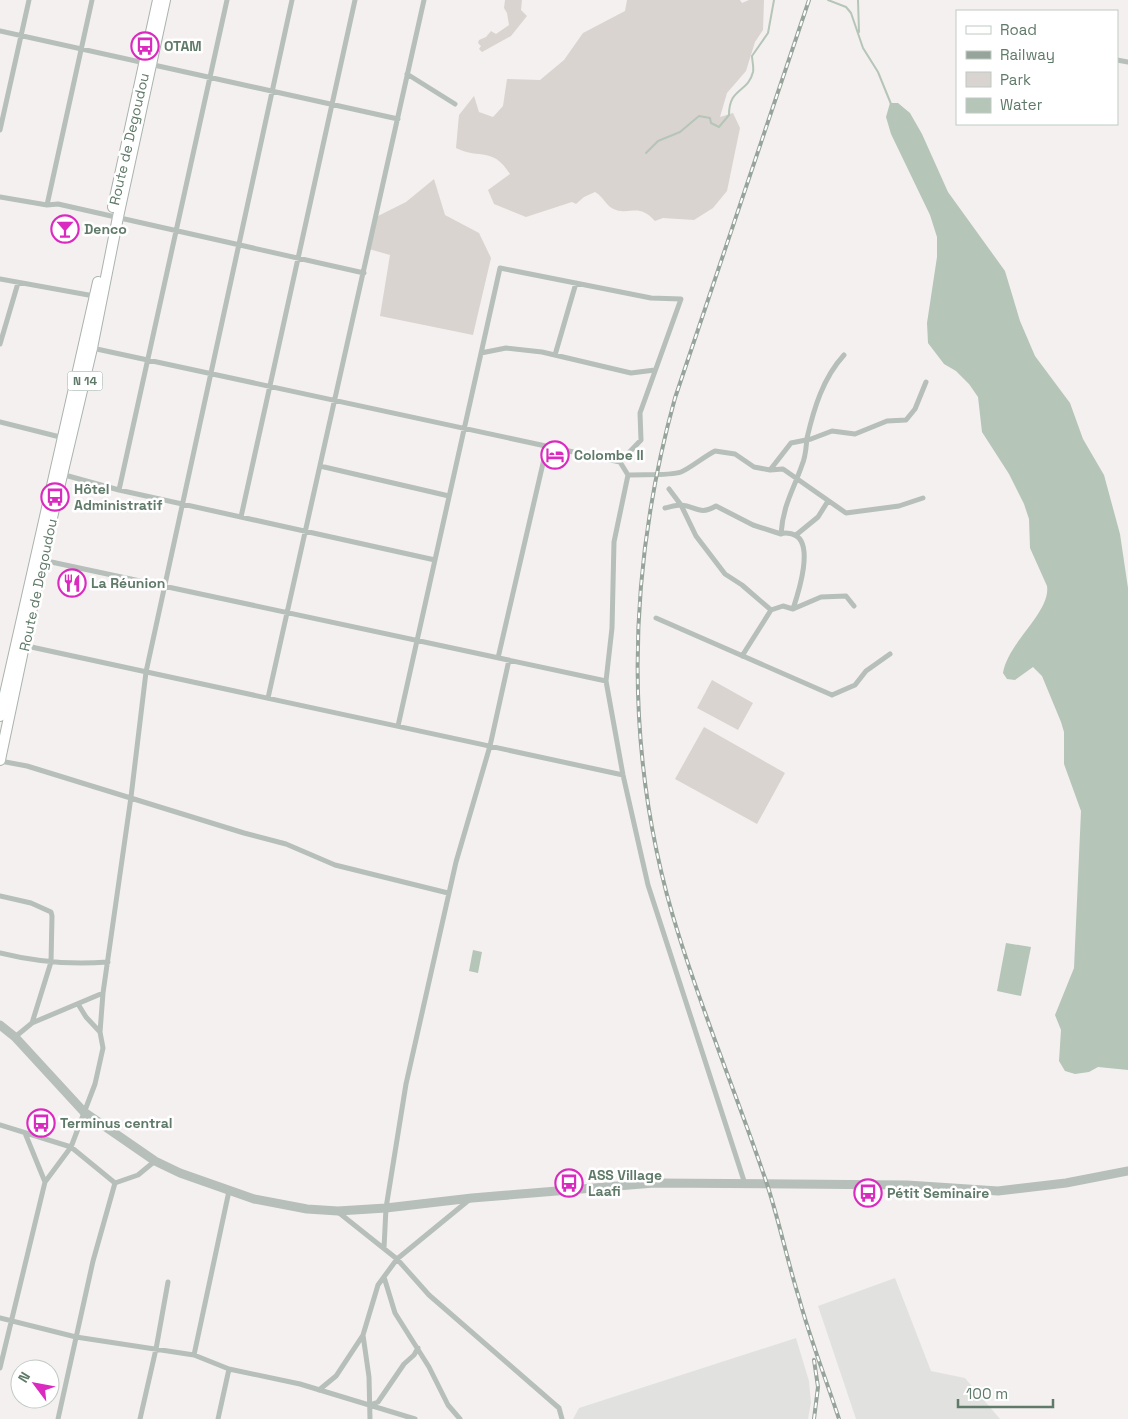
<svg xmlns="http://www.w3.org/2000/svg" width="1128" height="1419" font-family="'Space Grotesk',sans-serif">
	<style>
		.built { fill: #e1e2e0 }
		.green { fill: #d9d4cf }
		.water { fill: #b5c5b8 }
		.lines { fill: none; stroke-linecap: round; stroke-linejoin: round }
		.stream { stroke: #b5c5b8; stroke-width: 2 }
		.primary-casing { stroke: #aab3ad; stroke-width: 12 }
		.minor { stroke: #b6bfb9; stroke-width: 5 }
		.tertiary { stroke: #b6bfb9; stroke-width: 9 }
		.primary { stroke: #fff; stroke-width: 10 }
		.rail-casing { stroke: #96a49b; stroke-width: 4 }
		.rail { stroke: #fff; stroke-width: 2; stroke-dasharray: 5.5; stroke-linecap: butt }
		.labels { text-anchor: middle; stroke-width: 5; stroke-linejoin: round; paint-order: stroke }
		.shield { fill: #fff; stroke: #90a296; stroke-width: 1 }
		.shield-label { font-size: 12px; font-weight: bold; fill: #607a69 }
		.poi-label { font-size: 14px; font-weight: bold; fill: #607a69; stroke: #fff; text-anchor: start }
		.street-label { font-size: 14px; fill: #607a69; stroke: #fff }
	</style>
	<rect width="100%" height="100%" fill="#f4f0f0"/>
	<path class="built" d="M895,1278L931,1371L965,1378L1000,1419H856L818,1306Z
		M796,1338L809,1381L811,1403L808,1419H573L579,1408Z"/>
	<path class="green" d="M505,0H522L521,10L527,16L511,36L482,52L479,49L481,46L478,43L479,40L486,37L491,31L496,34L509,25L507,13L504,8Z
		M627,0H740L742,3L749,0H764L763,30L755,42L746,71L727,93L720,117L733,113L740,128L727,191L713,208L694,220L663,218L655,221C638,203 632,215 616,210C606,207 604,197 595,192L584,197L576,204L572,202L526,217L494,204L488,190L510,174C492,146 481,160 456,148L459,115L474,96L479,112L493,117L503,106L507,79L540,80L564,60L583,33L625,11Z
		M434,179L445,215L479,233L491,258L473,335L380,316L390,255L369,249L376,217L406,202Z
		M712,680L753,703L738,730L697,708Z
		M704,727L785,773L757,824L675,779Z"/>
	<path class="water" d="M890,103H898L910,113L922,134L948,192L1005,271L1020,321L1035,356L1070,403L1083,439L1104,475L1120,534L1128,588V1070L1098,1067L1089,1072L1075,1074L1065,1071L1059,1061L1061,1030L1055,1015L1074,968L1081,811L1064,764V732L1061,722L1042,676L1033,667L1015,680L1007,679L1003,673C1008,642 1051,612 1047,586L1030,548L1029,519L1024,504L1009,474L982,432L978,397L969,384L956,371L944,364L928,343L927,323L937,257V237L930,215L891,134L886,117Z
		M1006,943L1031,947L1021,996L997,991Z
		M473,950L482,952L478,973L469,971Z"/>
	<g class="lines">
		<path class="stream" d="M828,0L846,7L851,13L863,48L878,72L891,104
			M858,0L859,32
			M646,153L658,141L680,132L699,116L710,118L711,123L719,127L729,115C729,87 748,93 753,72C754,67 752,60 752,56L768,33L774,0"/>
		<g class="primary-casing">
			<path id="primary" d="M113,207L158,0
				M0,716L98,282
				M0,760L42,560L92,348L118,217L165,0"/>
		</g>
		<path class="minor" d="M0,31L398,119
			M1117,60L1128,62
			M407,74L455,104
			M0,130L29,0
			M0,197L47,205L58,204L364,273
			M47,205L92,0
			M0,279L94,296
			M0,344L18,283
			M92,348L620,462L628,475L614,542L612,628L606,681L623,775L648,885L745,1184
			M481,353L506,348L542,352L631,373L655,370
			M555,355L576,283
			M0,422L64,438
			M320,466L449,496
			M770,470L783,469L846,513L899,506L923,498
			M61,474L119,490L435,560
			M628,475C641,474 670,476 681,472C689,469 705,456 715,451L735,454L754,467L770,470L791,443L811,439L832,431L855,434L887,421L906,420L915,409L926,382
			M669,489L681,505L696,536L725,574L742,585L771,610L783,606L793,609L821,597L846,596L854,606
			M119,490L227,0
			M665,508C670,507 676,505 681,505C696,506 699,516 716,506L753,525L781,534C785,532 787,533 792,534C816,540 798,594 793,609
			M241,517L355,0
			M781,534C783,505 793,491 802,465C806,456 806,447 807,438C814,408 823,378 844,355
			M796,535L818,517L828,501
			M42,560L606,681
			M656,618L832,695L855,685L866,671L890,654
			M22,645L623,775
			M742,656L771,610
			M498,658L547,446
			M268,698L424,0
			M398,726L500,268L651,298L681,299L640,413L641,440L620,462
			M0,761L27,766L244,833L286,844L335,865L448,893
			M0,896L31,903L51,912L52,916L51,962L32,1023
			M0,953C36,962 71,965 108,962
			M78,1004L86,1017L100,1032
			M15,1037L32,1023L103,993
			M0,1125L71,1147L115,1183L138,1175L155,1161
			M25,1133L45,1182
			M338,1212L397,1259L429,1295L559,1408L562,1419
			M384,1248L386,1208L406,1084L456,862L490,746L509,660
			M384,1277L395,1313L429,1367L448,1405L460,1419
			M0,1318L76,1337L194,1355L229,1369L300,1384L415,1419
			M194,1355L229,1191
			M0,1368L45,1182L71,1147L95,1084L103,1048L100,1032L103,993L131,797L146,672L292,0
			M319,1390L336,1376L363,1335
			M370,1405L378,1402L404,1364L414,1355L418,1348
			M58,1419L93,1261L115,1183
			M140,1419L156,1349L168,1282
			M218,1419L229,1369
			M370,1419L369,1377L363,1335L378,1285L397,1259L469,1200"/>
		<path class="tertiary" d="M0,1025L15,1037L84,1112L155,1161L180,1173L254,1199L307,1209L338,1211L386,1208L472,1198L654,1183L907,1185L998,1191L1066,1183L1128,1171"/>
		<use href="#primary" class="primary"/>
		<g class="rail-casing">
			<path id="rail" d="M809,0L675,398C626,575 623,760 679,936C705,1019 738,1099 766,1181C779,1220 787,1260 799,1298C810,1339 826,1379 839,1419
				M814,1419L818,1387L814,1360"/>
		</g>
		<use href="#rail" class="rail"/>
	</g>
	<defs>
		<g id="bus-ring" transform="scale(1.4375)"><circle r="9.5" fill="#fff" stroke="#da2ac0" stroke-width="1.5"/><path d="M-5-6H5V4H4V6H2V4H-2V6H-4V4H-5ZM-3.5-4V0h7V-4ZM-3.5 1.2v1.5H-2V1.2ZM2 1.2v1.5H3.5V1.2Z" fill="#da2ac0"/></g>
		<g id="bar-ring" transform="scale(1.4375)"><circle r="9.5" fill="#fff" stroke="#da2ac0" stroke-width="1.5"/><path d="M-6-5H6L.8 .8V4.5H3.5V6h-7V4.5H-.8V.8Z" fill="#da2ac0"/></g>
		<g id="hotel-ring" transform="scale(1.4375)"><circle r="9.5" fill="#fff" stroke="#da2ac0" stroke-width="1.5"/><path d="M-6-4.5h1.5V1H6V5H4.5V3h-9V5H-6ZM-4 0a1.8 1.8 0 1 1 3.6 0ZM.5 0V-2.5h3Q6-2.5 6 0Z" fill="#da2ac0"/></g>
		<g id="restaurant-ring" transform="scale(1.4375)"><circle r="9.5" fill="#fff" stroke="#da2ac0" stroke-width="1.5"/><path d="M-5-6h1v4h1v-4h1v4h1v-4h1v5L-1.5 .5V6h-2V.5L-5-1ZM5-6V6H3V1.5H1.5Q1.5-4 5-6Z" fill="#da2ac0"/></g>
	</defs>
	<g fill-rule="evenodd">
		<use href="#bus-ring" x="145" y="46"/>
		<use href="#bar-ring" x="65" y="229"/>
		<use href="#hotel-ring" x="555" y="455"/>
		<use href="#bus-ring" x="55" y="497"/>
		<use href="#restaurant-ring" x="72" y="583"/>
		<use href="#bus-ring" x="41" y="1123"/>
		<use href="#bus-ring" x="569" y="1183"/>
		<use href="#bus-ring" x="868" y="1193"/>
	</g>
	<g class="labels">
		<rect class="shield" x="67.5" y="371.5" width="35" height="19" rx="4"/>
		<g class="shield-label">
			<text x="85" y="385">N 14</text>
		</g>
		<g class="poi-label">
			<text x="164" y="51">OTAM</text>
			<text x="84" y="234">Denco</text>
			<text x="574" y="460">Colombe II</text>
			<text x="74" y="494">Hôtel<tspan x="74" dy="16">Administratif</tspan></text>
			<text x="91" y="588">La Réunion</text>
			<text x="60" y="1128">Terminus central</text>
			<text x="588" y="1180">ASS Village<tspan x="588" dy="16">Laafi</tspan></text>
			<text x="887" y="1198">Pétit Seminaire</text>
		</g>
		<g class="street-label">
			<text transform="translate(129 139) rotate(-77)" y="5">Route de Degoudou</text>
			<text transform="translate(38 585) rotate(-78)" y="5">Route de Degoudou</text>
		</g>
	</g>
	<rect x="956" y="10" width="162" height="115" fill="#ffffff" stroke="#bfcac3"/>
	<rect x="966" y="26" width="25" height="8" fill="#ffffff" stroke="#bfcac3"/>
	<text x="1000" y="35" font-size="15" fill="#607a69">Road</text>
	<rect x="966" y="51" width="25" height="8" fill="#96a49b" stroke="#bfcac3"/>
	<text x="1000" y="60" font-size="15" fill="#607a69">Railway</text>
	<rect x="966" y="72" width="25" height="15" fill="#d9d4cf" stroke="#bfcac3"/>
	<text x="1000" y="85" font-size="15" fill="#607a69">Park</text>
	<rect x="966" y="98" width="25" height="15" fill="#b5c5b8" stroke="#bfcac3"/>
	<text x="1000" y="110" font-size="15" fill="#607a69">Water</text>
	<g transform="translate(35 1384) rotate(302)"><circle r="24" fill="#ffffff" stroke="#bfcac3"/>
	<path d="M0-4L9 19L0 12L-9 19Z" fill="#da2ac0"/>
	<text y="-8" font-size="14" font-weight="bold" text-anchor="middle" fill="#607a69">N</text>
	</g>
	<path d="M958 1399v8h95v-8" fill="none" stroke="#607a69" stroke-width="2.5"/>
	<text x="966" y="1399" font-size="15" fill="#607a69" stroke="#ffffff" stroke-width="4" paint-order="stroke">100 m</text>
</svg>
